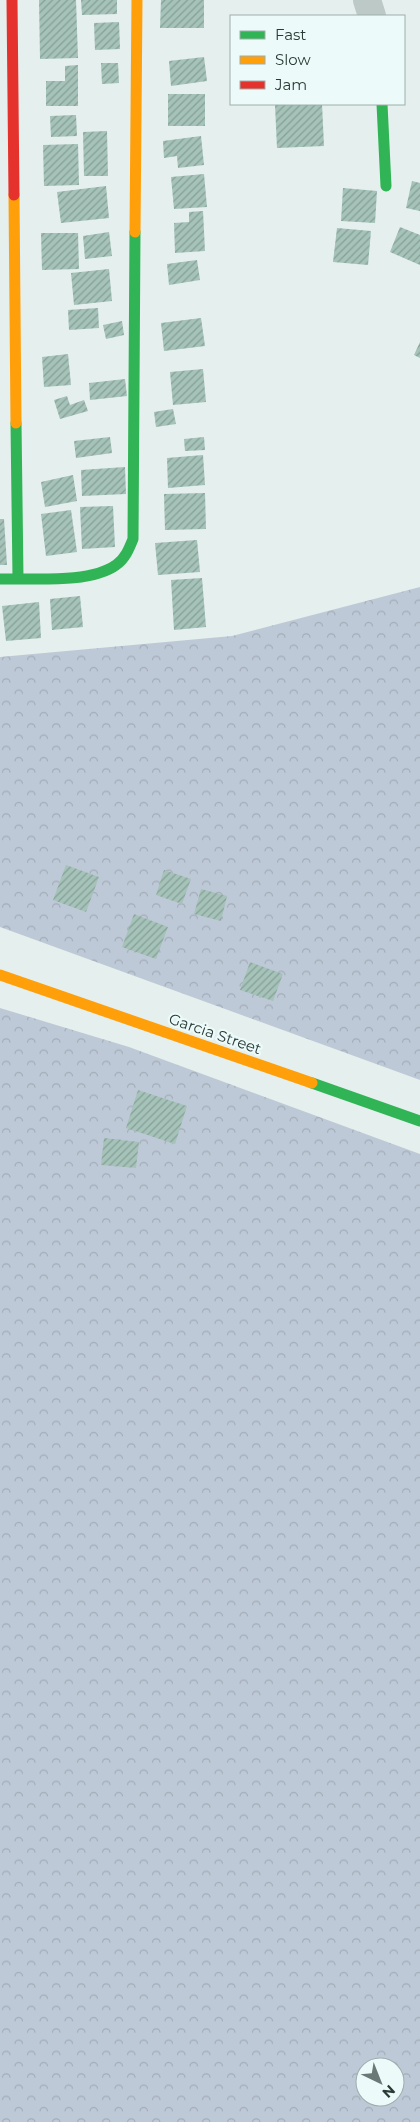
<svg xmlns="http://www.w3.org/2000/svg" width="420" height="2122" font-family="Montserrat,sans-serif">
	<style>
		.forest { fill: url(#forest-crowns); fill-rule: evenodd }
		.building { fill: url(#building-hatch) }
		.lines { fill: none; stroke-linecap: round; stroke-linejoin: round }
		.street { stroke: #bcc9c6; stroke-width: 28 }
		.fast { stroke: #30b455; stroke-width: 11 }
		.slow { stroke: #ff9f0a; stroke-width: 11 }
		.jam { stroke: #e5322d; stroke-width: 11 }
		.labels { text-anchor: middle; stroke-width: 4.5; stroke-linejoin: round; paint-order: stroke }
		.street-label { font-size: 15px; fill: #2a3a35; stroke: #ecfbf9 }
	</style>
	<defs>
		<pattern id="forest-crowns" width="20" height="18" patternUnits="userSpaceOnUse" patternTransform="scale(1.25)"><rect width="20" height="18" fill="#bec9d7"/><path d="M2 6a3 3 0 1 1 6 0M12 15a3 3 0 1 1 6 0" fill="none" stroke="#a3adb9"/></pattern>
		<pattern id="building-hatch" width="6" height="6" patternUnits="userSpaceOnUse" patternTransform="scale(1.25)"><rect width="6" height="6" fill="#a5c3b9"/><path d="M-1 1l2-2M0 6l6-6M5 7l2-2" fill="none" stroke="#879f97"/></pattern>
	</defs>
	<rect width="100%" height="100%" fill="#e4efee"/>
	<path class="forest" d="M420,587V1080L0,927V657L232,636Z
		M0,1008L129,1047L420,1154V2122H0ZM365,2067H395V2097H365Z"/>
	<path class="building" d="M39,0H76L78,58L40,59Z
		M81,0H117V14L82,15Z
		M161,0H204V28H160Z
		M119,22L120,49L95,50L94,23Z
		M204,57L207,81L171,86L169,61Z
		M101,63H118L119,83L102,84Z
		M78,65V106H46V81H65V66Z
		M168,94H205V126H168Z
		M322,104L324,146L277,148L275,105Z
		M76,115L77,136L51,137L50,116Z
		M107,131L108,176H84L83,132Z
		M201,136L204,165L178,168L177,156L164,158L163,141Z
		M78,144L79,185L44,186L43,145Z
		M204,174L207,207L174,209L171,177Z
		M412,181L420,183V211L406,208Z
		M106,186L109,218L61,223L57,192Z
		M343,188L377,191L375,223L341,221Z
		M203,211L205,251L175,253L174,223L189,222V212Z
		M400,227L420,235V265L390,252Z
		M337,228L371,231L368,265L333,262Z
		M109,232L112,256L85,259L83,236Z
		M41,233H78L79,269L42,270Z
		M197,260L200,280L169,285L167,264Z
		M109,269L112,301L74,305L71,273Z
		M98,308L99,328L69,330L68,310Z
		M201,318L205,346L164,351L161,323Z
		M122,321L124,335L106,339L103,325Z
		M420,342V358L414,355Z
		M68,354L71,385L44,387L42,357Z
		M203,369L206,402L173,405L170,372Z
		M125,379L127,396L90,400L89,383Z
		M67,396L70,405L84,400L88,411L60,419L54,400Z
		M173,409L176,424L156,427L154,412Z
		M110,437L112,453L76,458L74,441Z
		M204,437L205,450L185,451L184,439Z
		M203,455L205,485L168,488L167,458Z
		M125,467L126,494L82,496L81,470Z
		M73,475L77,501L45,507L41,482Z
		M205,493L206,529L165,530L164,494Z
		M113,506L115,547L82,549L80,507Z
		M71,510L77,552L46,556L41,514Z
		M0,519H4L7,565H0Z
		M197,540L200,572L158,575L155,543Z
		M202,578L206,627L174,630L171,580Z
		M80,596L83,627L52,630L50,599Z
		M39,602L41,638L6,641L2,606Z
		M66,865L99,877L86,912L53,900Z
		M164,870L191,879L182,904L156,895Z
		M201,889L227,896L221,921L194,914Z
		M134,914L168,927L156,959L122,947Z
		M250,962L283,974L273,1001L240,990Z
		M138,1090L187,1106L175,1144L126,1128Z
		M104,1138L139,1142L136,1168L101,1165Z"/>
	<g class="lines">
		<path class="street" d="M367,0L372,16"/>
		<path class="fast" d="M382,104L386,186
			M16,423L18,578
			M0,579C32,578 90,584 116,565C125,559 129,549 133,539L135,232
			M312,1083L420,1121"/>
		<path class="slow" d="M14,195L16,423
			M135,232L137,0
			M0,975L312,1083"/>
		<path class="jam" d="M12,0L14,195"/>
	</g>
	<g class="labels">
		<g class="street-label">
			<text transform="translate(215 1034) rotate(19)" y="5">Garcia Street</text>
		</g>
	</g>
	<rect x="230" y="15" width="175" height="90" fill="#ecfbf9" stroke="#9eaeab"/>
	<rect x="240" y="31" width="25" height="8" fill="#30b455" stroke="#9eaeab"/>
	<text x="275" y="40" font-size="15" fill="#2a3a35">Fast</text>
	<rect x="240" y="56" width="25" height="8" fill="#ff9f0a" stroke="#9eaeab"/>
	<text x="275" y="65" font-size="15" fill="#2a3a35">Slow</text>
	<rect x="240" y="81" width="25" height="8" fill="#e5322d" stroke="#9eaeab"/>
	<text x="275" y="90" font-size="15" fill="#2a3a35">Jam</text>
	<g transform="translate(380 2082) rotate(137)"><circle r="24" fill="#ecfbf9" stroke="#9eaeab"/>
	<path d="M0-4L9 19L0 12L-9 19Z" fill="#6b7976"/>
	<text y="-8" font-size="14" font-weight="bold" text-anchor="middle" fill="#2a3a35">N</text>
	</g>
</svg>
